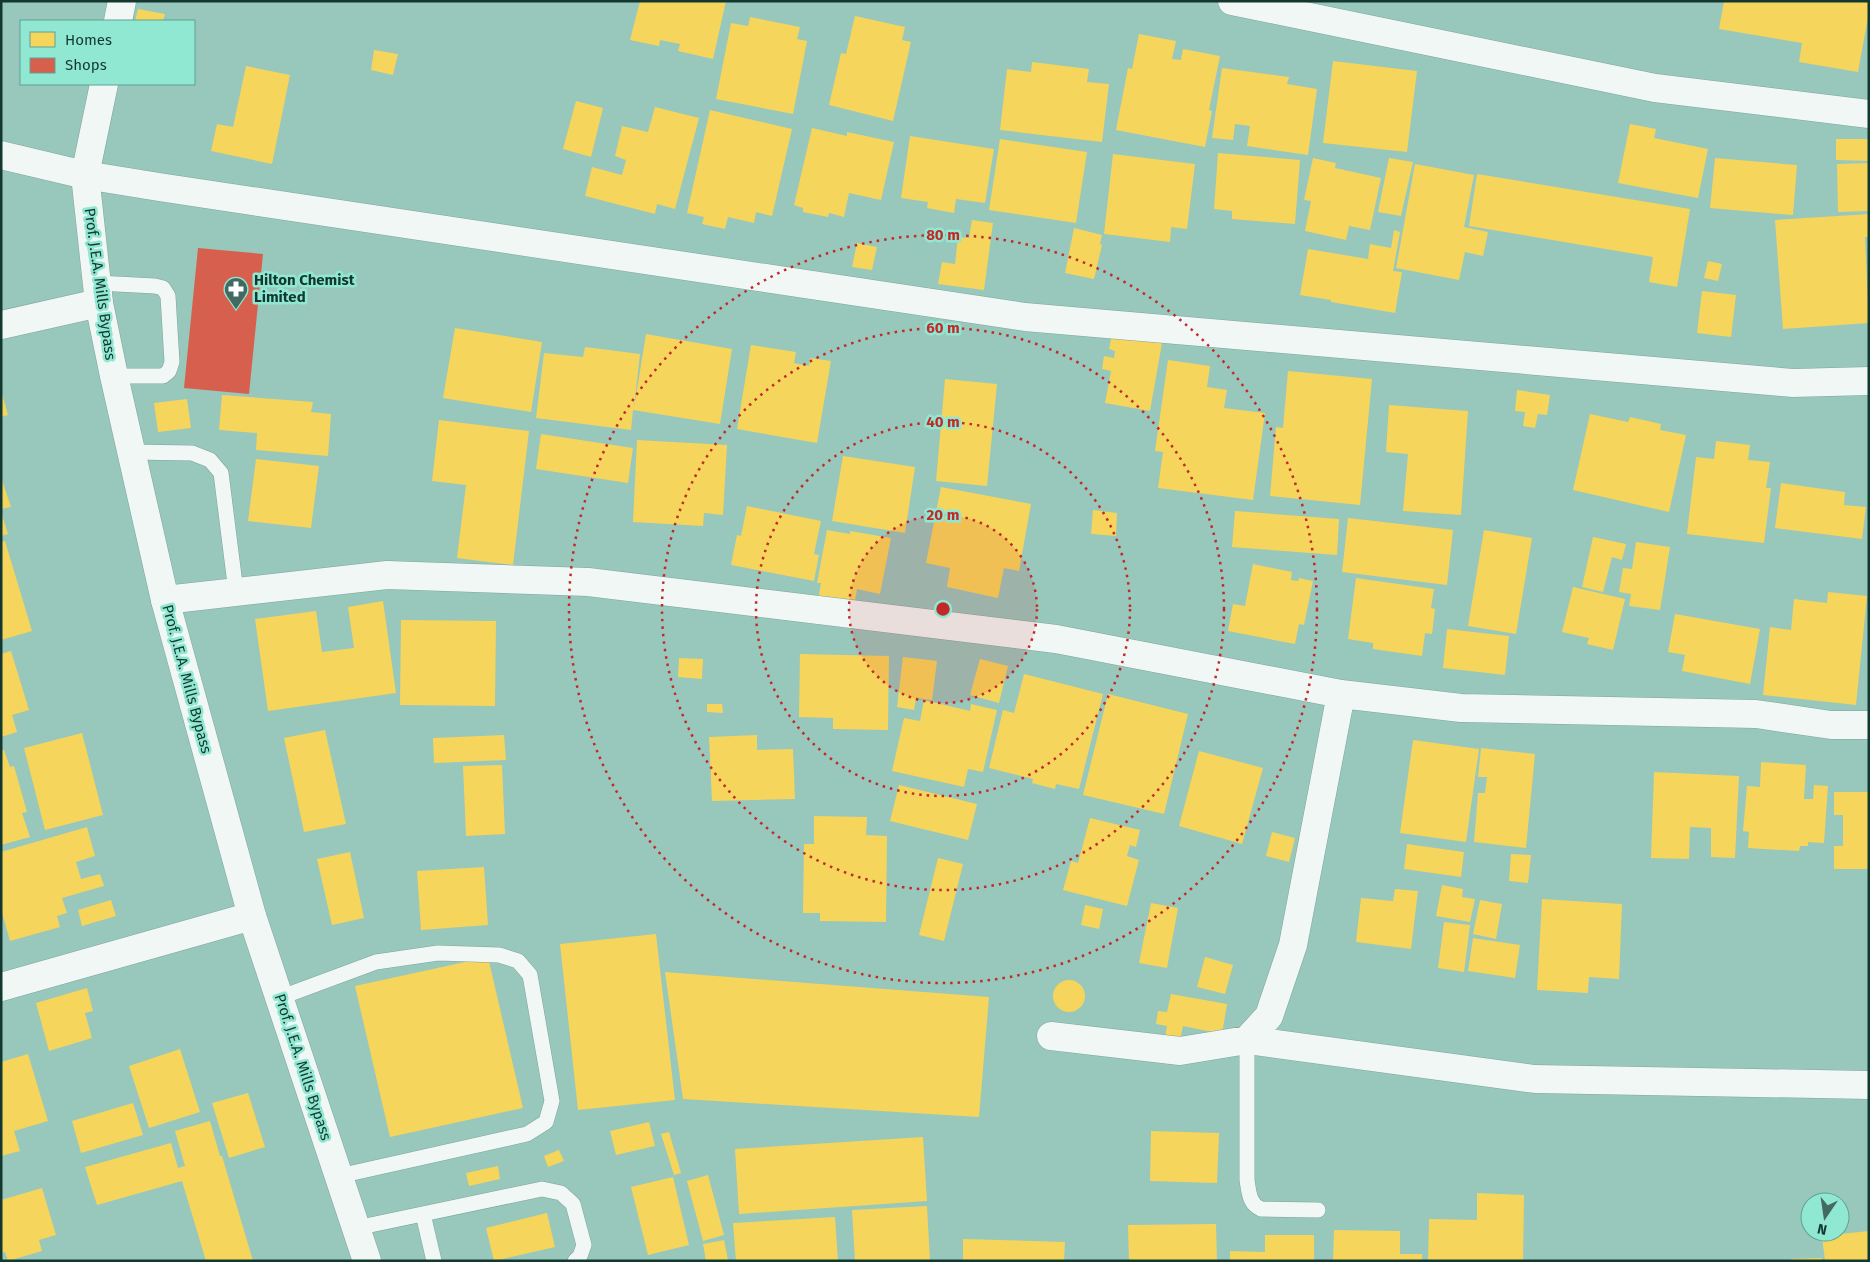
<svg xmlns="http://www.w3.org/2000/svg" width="1870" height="1262" font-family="'Fira Sans',sans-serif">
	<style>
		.homes { fill: #f6d55c }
		.shops { fill: #d6604d }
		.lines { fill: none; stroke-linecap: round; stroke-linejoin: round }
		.service-casing { stroke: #7fa59c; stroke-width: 16 }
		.minor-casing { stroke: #7fa59c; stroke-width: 29 }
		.tertiary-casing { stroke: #7fa59c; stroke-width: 29 }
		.service { stroke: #f0f7f5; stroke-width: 15 }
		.minor { stroke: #f0f7f5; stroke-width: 28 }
		.tertiary { stroke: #f0f7f5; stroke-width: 28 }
		.ring { fill: none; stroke: #c22a29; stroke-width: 2.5; stroke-dasharray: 2.5 5 }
		.labels { text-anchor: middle; stroke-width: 5; stroke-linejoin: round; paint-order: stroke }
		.poi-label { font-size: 15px; font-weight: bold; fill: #13382f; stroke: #91e8d2; text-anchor: start }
		.street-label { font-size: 15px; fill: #13382f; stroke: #91e8d2 }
		.centre { fill: #c22a29; stroke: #91e8d2; stroke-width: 2.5 }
		.ring-label { font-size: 15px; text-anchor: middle; font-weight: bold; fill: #c22a29; stroke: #91e8d2; stroke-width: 5; stroke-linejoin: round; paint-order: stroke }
	</style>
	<rect width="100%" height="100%" fill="#98c7bb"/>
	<path class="homes" d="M640,1H726L713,59L678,51L680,44L660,40L659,46L630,40Z
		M1724,1H1869V12L1858,72L1799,62L1802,43L1719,29Z
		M138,9L165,14L163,21H135Z
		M855,16L905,27L902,40L911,42L893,121L829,105L841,53L846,54Z
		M750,17L800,27L797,39L807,41L793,114L716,99L731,23L748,26Z
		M1139,34L1176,41L1172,59L1181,60L1183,49L1220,56L1209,110L1212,111L1205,147L1116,130L1128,68L1132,69Z
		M374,50L398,54L393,75L371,70Z
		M1333,61L1417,71L1407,152L1323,143Z
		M1032,62L1089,69L1087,82L1109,84L1102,142L1000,130L1007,69L1031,72Z
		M246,66L290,75L272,164L211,151L217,124L233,127Z
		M1222,68L1289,77L1287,84L1317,89L1308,155L1247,146L1250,126L1235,124L1233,140L1212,138Z
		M576,101L603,108L591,157L563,149Z
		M655,107L699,118L675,209L657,204L655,214L585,196L592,167L622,175L626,160L615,156L622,126L648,132Z
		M710,110L792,129L772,216L756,212L754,223L728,217L725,229L702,224L704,217L687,213Z
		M1630,124L1656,129L1654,138L1708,149L1698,198L1618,183Z
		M812,128L847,136V132L894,142L881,200L849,193L844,217L829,213L828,217L803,212V208L794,205Z
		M910,136L994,149L985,203L956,199L954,213L927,208L928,202L901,198Z
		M1000,139L1087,152L1076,223L989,210Z
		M1836,139H1869V161L1836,160Z
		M1218,153L1300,160L1295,224L1232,219V211L1214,209Z
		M1113,154L1195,164L1187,229L1171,227L1170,242L1104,234Z
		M1313,158L1336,163L1335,168L1381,178L1370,230L1349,226L1346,240L1305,231L1311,201L1304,200Z
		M1389,158L1413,162L1401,216L1378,212Z
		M1715,158L1797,165L1793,215L1710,208Z
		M1869,163V211L1838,212L1837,164Z
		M1415,164L1474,175L1464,227L1488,232L1483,256L1465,252L1459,280L1396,268Z
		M1477,174L1690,209L1677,287L1649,282L1653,257L1469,226Z
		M1869,214V237H1865L1869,323L1783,329L1775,220Z
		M972,220L993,223L984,290L938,284L942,262L955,264L958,237L969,238Z
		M1074,228L1102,235L1100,244L1102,245L1094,279L1065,273Z
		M1394,230L1400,232L1393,271L1402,272L1395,313L1331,302V300L1300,295L1308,249L1368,259L1370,244L1391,248Z
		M857,243L877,247L872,270L852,267Z
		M1708,261L1722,264L1718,281L1704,278Z
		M1702,291L1736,295L1731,337L1697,333Z
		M455,328L542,342L531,412L443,398Z
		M646,334L732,349L720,424L633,410L631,430L536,418L544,353L583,357L585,347L640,354L634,408Z
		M1112,334L1162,343L1150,411L1105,403L1111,371L1102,369L1104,356L1114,358L1115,351L1109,349Z
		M751,345L796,352L794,363L809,366L810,358L831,361L817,443L737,429Z
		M1168,360L1210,366L1207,387L1227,390L1224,408L1265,413L1253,500L1158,488L1163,452L1155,451Z
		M1288,371L1372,379L1360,505L1270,496L1276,427L1283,428Z
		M945,379L997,384L987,486L936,481Z
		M1,390L8,415L1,417Z
		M1517,390L1550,395L1547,415L1538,414L1535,428L1523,426L1525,412L1515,411Z
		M222,395L313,402L311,412L331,414L328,456L256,450L257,433L219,430Z
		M187,399L191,428L158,432L154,403Z
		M1389,405L1468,411L1461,515L1403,511L1408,454L1386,452Z
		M1590,414L1628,422L1630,417L1661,424L1660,430L1686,435L1669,512L1573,490Z
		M439,420L529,431L513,565L457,558L466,485L432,481Z
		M541,434L633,448L628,483L536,469Z
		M637,440L727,445L723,515L704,513L703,526L633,522Z
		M1716,441L1750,445L1748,460L1770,462L1766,488H1771L1764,543L1687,534L1696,457L1714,459Z
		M843,456L915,467L905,533L832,521Z
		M256,459L319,466L311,528L248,521Z
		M1,477L11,507L1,509Z
		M1781,483L1845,492L1844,505L1866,507L1862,539L1775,528Z
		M941,487L1031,504L1019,571L1004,568L998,598L947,587L950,568L926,563Z
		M747,506L821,521L814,554L819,555L814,581L731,565L737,535L741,536Z
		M1093,510L1117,513L1116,536L1091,534Z
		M1235,511L1339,519L1337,555L1232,547Z
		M1,512L8,534L1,536Z
		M1348,518L1453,530L1447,585L1342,572Z
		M827,530L850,534V531L891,538L880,594L857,589L853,612L817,605L821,583H817Z
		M1484,530L1532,538L1516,634L1468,626Z
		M1593,537L1626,544L1622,560L1612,557L1603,592L1582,587Z
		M5,541L32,631L1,640V542Z
		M1636,542L1670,547L1660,610L1629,606L1631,594L1619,592L1623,568L1632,569Z
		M1253,564L1292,572L1291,580L1298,581L1299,578L1313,581L1304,625L1299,624L1295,644L1228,631L1233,604L1245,606Z
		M1356,578L1434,589L1431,608L1435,609L1432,634L1425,633L1422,656L1373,649V643L1348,639Z
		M1573,587L1625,599L1613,650L1587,644L1589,638L1562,632Z
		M1828,592L1867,596L1856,705L1763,695L1770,627L1791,630L1794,599L1827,603Z
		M383,601L396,693L268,711L255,619L316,611L322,652L354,648L348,607Z
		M1675,614L1760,629L1750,684L1682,671L1685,655L1668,652Z
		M401,620L496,621L495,706L400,705Z
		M1447,629L1509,636L1505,675L1443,668Z
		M11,651L29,710L12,715L17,732L1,737V654Z
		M800,654L889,656L888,730L833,729V718L799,717Z
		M903,657L937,661L932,700L916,698L914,710L897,707Z
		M679,658L703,659L702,679L678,677Z
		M980,659L1008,666L999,703L970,695Z
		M1024,674L1103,694L1079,789L1056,784L1055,789L1032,783L1033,779L989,768L1003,710L1014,713Z
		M1108,694L1188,714L1164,814L1083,795Z
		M924,700L970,711L971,704L997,710L983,772L968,769L964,787L892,771L904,718L920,721Z
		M707,704H722L723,713L707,712Z
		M325,730L346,824L304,832L284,738Z
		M82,733L103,815L45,830L24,748Z
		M504,735L506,760L434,763L433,738Z
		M757,735V750L793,749L795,799L712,801L709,737Z
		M1413,740L1479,749L1466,842L1400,833Z
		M1481,748L1535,754L1526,848L1474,842L1478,793H1485L1487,777H1478Z
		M1,750H4L10,767L14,766L27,812L22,813L30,837L1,845Z
		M1199,751L1263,768L1242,844L1179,826Z
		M1761,762L1806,765L1804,799H1813L1814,785L1828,786L1824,843L1808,842V846H1800L1799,851L1748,848L1749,832L1743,831L1747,786L1760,787Z
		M502,765L505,834L466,836L463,766Z
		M1654,772L1739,776L1735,858L1711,857V828L1690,827L1689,859L1651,858Z
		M899,785L977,804L968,840L890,821Z
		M1834,792H1869V869H1834V846H1843V815H1834Z
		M814,816L867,817L866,835L887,836L886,922L820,921V913H803L804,844H814Z
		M1090,818L1140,830L1136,847L1130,845L1127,856L1139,860L1127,906L1063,890L1071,861L1078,863Z
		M87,827L95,856L76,862L81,879L100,874L104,886L62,898L67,913L57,916L60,927L10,941L1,909V852Z
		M1272,832L1295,838L1289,862L1266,856Z
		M1407,844L1464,852L1461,877L1404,869Z
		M350,852L364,918L332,925L317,859Z
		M1511,854L1531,855L1528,883L1509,881Z
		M938,858L963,864L944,941L919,935Z
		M484,867L488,925L421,930L417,871Z
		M1442,885L1463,889L1462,897L1475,899L1470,922L1436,916Z
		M1395,889L1418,891L1411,949L1356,942L1361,898L1393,901Z
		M1542,899L1622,904L1619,979L1589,977L1588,993L1537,990Z
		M111,900L116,916L82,926L78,910Z
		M1480,900L1502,904L1496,939L1473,934Z
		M1151,903L1178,908L1167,968L1139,963Z
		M1085,905L1103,909L1099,929L1081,925Z
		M1444,922L1470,925L1464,972L1438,968Z
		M656,934L675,1100L578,1110L560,944Z
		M1473,938L1520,945L1515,978L1468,971Z
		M488,957L523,1108L390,1137L355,986Z
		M1205,957L1233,965L1225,994L1197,987Z
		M665,972L989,997L979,1117L683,1099Z
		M1053 996a16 16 0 1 1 32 0a16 16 0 1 1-32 0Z
		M87,988L93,1011L85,1013L92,1038L49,1051L36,1003Z
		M1171,994L1227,1004L1222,1034L1183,1026L1180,1040L1165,1037L1167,1026L1156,1024L1158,1011L1167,1012Z
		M180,1049L200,1112L149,1128L129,1066Z
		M28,1054L48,1121L14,1131L20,1151L1,1156V1062Z
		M248,1093L265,1147L229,1158L212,1103Z
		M133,1103L143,1135L81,1153L72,1121Z
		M210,1121L220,1156H222L253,1261H206L182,1181L97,1205L85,1167L171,1143L178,1168L185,1166L175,1131Z
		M649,1122L655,1146L616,1155L610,1131Z
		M1151,1131L1219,1133L1217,1183L1150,1181Z
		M669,1132L681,1173L674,1175L661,1134Z
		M923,1137L927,1201L739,1214L735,1149Z
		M559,1150L564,1161L548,1167L544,1156Z
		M498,1166L500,1179L469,1186L466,1173Z
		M708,1175L724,1235L703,1241L687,1181Z
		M673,1177L689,1245L648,1255L631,1187Z
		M42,1188L56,1235L39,1240L42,1251L8,1261L5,1252L1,1253V1200Z
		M1477,1193L1524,1195L1523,1261H1428L1429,1219L1477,1220Z
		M927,1206L930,1261H855L852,1210Z
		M547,1213L555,1247L494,1261L486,1228Z
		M835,1217L838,1261H736L733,1223Z
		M1216,1224L1217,1261H1129L1128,1225Z
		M1334,1230L1400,1231V1254H1422V1261H1333Z
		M1869,1231V1261H1825L1822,1236Z
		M1265,1235H1314V1261H1230V1251L1265,1252Z
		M963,1239L1065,1242L1064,1261H963Z
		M724,1240L728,1260L706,1261L703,1244Z
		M1822,1258V1261H1791V1259Z"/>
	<path class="shops" d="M198,248L263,254L249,394L184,388Z"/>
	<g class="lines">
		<g class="service-casing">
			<path id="service" d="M97,283L155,286L163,288L168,296L172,362L169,371L163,376H114
				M131,452L192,453L210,460L221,473L236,592
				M279,998L376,962L438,953L499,955L518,961L530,975L552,1101L546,1122L527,1134L339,1176
				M1247,1040V1180C1249,1192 1249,1204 1261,1209L1318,1210
				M423,1214L434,1261
				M356,1228L542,1189L561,1193L573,1204L584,1245L580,1256L575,1261"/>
		</g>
		<g class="minor-casing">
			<path id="minor" d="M1232,1L1655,88L1869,114
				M1,155L85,175L159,187L1025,317L1793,383L1869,381
				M1,325L99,303
				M165,600L387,575L588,582L1056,639L1341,694L1461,708L1756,714L1831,725H1869
				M1,987L252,916
				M1051,1036L1180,1051L1247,1040L1269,1016L1293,945L1341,694
				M1247,1040L1535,1079L1869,1085"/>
		</g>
		<g class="tertiary-casing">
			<path id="tertiary" d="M118,21L122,1
				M104,84L85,175L99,303L114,376L165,600L252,916L367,1261"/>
		</g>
		<use href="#service" class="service"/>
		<use href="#minor" class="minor"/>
		<use href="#tertiary" class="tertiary"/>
	</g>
	<circle cx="943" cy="609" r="94" fill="#c22a29" fill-opacity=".12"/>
	<g class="ring">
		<circle cx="943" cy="609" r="94"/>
		<circle cx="943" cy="609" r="187"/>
		<circle cx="943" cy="609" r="281"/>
		<circle cx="943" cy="609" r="374"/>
	</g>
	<defs>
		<g id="pharmacy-pin" transform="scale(1.25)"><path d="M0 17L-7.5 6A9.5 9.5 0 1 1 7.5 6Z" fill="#426a60" stroke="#91e8d2"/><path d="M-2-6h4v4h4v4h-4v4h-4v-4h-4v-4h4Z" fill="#fff"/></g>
	</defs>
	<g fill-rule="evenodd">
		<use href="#pharmacy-pin" x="236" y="289"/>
	</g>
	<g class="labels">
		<g class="poi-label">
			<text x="254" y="285">Hilton Chemist<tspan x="254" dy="17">Limited</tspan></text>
		</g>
		<g class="street-label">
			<text transform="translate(100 284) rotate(82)" y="5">Prof. J.E.A. Mills Bypass</text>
			<text transform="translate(187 679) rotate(75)" y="5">Prof. J.E.A. Mills Bypass</text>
			<text transform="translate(303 1067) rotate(72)" y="5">Prof. J.E.A. Mills Bypass</text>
		</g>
	</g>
	<circle cx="943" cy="609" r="8" class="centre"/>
	<g class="ring-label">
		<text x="943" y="240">80 m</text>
		<text x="943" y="333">60 m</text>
		<text x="943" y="427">40 m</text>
		<text x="943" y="520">20 m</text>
	</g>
	<rect width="1870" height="1262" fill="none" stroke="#13382f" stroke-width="5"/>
	<rect x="20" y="20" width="175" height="65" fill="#91e8d2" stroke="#5fa291"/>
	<rect x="30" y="32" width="25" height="15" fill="#f6d55c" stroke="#5fa291"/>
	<text x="65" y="45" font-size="15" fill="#13382f">Homes</text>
	<rect x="30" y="58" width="25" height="15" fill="#d6604d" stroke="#5fa291"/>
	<text x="65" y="70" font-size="15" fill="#13382f">Shops</text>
	<g transform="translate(1825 1217) rotate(193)"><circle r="24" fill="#91e8d2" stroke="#5fa291"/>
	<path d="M0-4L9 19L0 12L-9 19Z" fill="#426a60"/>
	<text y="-8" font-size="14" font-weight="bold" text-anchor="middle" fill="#13382f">N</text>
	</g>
</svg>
